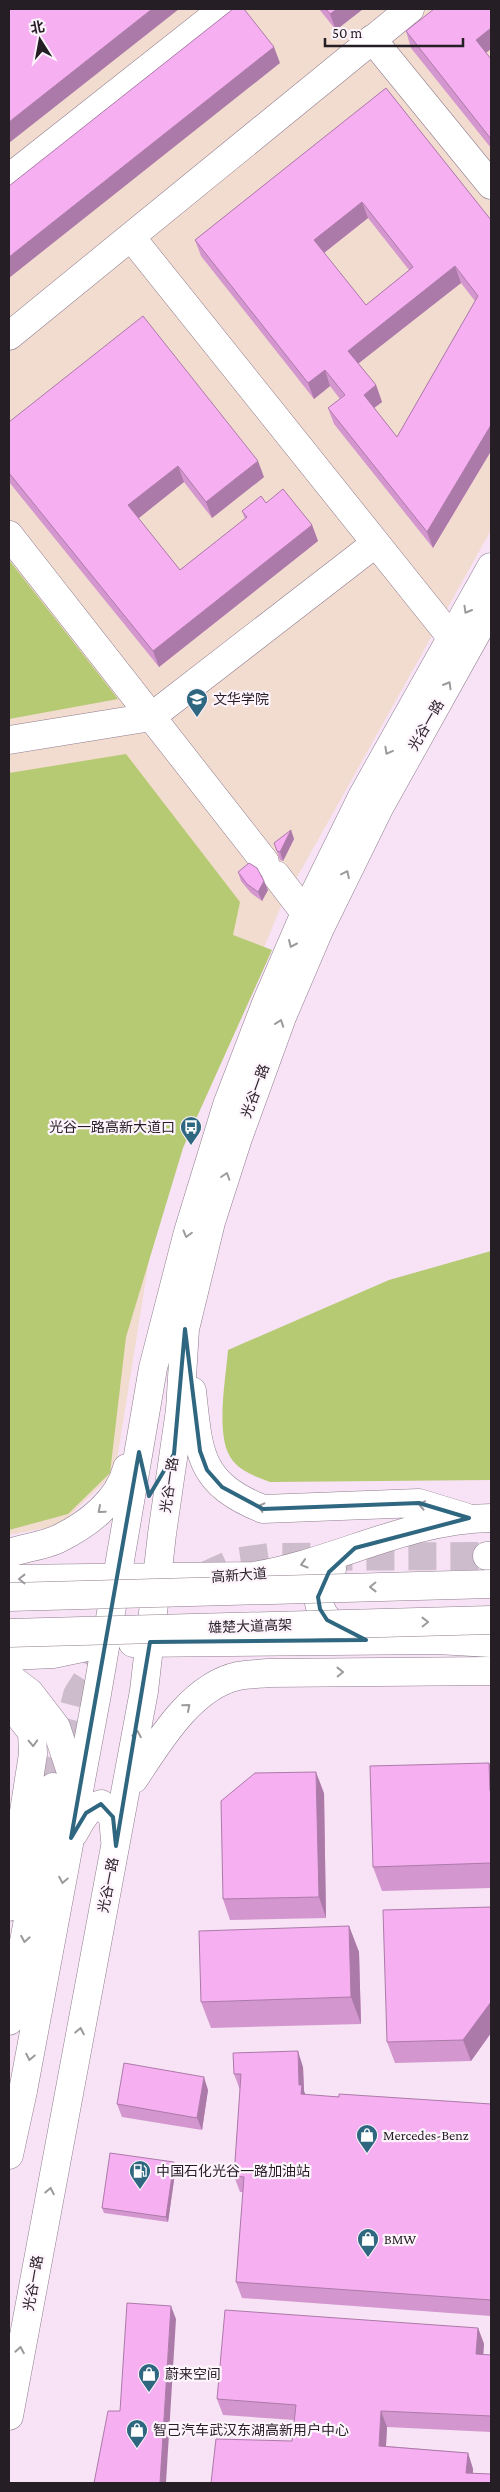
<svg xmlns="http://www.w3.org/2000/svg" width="500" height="2492" font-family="'Crimson Pro','Noto Sans SC',serif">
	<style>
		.education { fill: #f2dbcf }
		.green { fill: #b6ca73 }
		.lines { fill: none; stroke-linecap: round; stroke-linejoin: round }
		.major-tunnel { stroke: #cdbccb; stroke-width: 28; stroke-dasharray: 28 14; stroke-linecap: butt }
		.minor-casing { stroke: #8f7d8e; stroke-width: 29 }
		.major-casing { stroke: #8f7d8e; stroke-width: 29 }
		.highway-casing { stroke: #8f7d8e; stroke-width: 29 }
		.minor { stroke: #fff; stroke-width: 28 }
		.major { stroke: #fff; stroke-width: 28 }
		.highway { stroke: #fff; stroke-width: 28 }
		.highway-bridge-casing { stroke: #8f7d8e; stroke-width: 29; stroke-linecap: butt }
		.highway-bridge { stroke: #fff; stroke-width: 28 }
		.wall { fill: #d496cf; fill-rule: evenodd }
		.shaded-wall { fill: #ac7aa9 }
		.building { fill: #f6aff1; stroke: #ac7aa9; fill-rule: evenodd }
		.oneway { stroke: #9d9a9d }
		.marked { fill: none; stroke: #2f6781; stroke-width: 4; stroke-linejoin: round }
		.labels { text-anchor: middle; stroke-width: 4.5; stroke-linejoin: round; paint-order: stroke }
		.poi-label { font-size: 14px; fill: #251e25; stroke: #fdf4fc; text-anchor: start }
		.street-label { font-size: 14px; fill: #251e25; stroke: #fdf4fc }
	</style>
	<rect width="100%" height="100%" fill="#f7e3f5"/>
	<path class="education" d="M9,9H491V530L281,906L157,1210L115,1472L60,1525L9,1535Z"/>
	<path class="green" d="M9,560L118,699L9,719Z
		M126,754L240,902L233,935L272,950L183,1148L126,1337L110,1473L68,1514L9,1530V773Z
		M491,1251V1480L270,1482C257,1477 242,1472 233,1461C214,1439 226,1378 228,1350L389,1280Z"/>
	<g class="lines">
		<path class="major-tunnel" d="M202,1577L235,1562L270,1557L487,1556
			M53,1787L77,1695L105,1650"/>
		<g class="minor-casing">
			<path id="minor" d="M372,39L491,185
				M9,178L223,9
				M131,237L451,637
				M9,336L410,9
				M9,535L265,862
				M9,740L151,717L376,543
				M276,875L305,913"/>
		</g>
		<g class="major-casing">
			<path id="major" d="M192,1391C199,1453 198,1483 263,1509L419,1503L465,1517
				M9,1553C24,1548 43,1546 58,1539C87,1525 119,1501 127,1468
				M487,1556H491
				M332,1569C307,1594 319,1621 348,1633
				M9,1579L254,1576C334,1563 408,1519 491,1518
				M133,1643L437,1640L491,1643
				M9,1703L32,1732L33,1754L9,1907
				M134,1779C158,1743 191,1686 238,1676C248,1674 259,1674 269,1673L491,1671
				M74,1833C81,1821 86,1808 101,1804L113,1817L115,1840
				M9,2021L53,1787
				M9,2155L23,2091L97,1694L153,1368L188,1232L227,1105L267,1001L305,913L363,795L491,567
				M9,2416L144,1691L162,1534L180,1410L185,1329L211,1222L238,1138L282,1017L320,928L379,808L491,607"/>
		</g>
		<g class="highway-casing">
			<path id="highway" d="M9,1656L53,1654L106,1643
				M9,1677L30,1693L56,1727L71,1772L74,1819"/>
		</g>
		<use href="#minor" class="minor"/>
		<use href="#major" class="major"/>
		<use href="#highway" class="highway"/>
		<g class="highway-bridge-casing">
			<path id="highway-bridge" d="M9,1597L491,1584
				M9,1633L491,1620"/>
		</g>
		<use href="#highway-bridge" class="highway-bridge"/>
	</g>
	<path class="wall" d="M319,9H363L336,30Z
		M406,31L486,53L491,59V148L411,48Z
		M386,88L491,220V451L433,548L334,424L328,408L340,399L330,386L314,399L201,256L195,240ZM368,218L409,270L366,305L324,253ZM461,283L475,301L397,437L374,408L382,402L376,385L358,363Z
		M9,422L264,477L212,518L184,482L138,518L180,570L245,519L242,511L266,503L312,525L318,541L159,667L9,482Z
		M291,830L294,839L283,861L280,860L274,843Z
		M238,872L268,890L262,901L251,893L241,881Z
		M489,1763L491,1768V1888L382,1891L373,1867Z
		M324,1793L326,1918L230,1920L223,1899Z
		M491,1907V2033L471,2061L395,2063L387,2042Z
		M349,1926L359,1952L361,2024L211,2028L201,2002Z
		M303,2067L304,2091L305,2095L491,2104V2316L242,2298L236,2282L243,2192H240L234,2176L240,2090L234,2074Z
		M208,2090L202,2130L122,2117L117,2104Z
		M174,2162L176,2166L168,2222L104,2213L102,2208Z
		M478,2328L484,2344L483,2355H491V2432L387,2427L386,2446L468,2453L473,2469V2473L491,2483L292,2441L294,2420L223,2415L217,2399Z"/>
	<path class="shaded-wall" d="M152,9H179L9,143V122Z
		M337,9H363L336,30L330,14Z
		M491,28V49L482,56L476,40Z
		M274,47L280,63L9,278V257Z
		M362,202L368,218L320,256L314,240Z
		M455,266L461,283L354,367L348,351Z
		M325,370L330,386L314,399L308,383Z
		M376,385L382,402L370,411L364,395Z
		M491,425V451L433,548L427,532Z
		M258,461L264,477L212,518L206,502Z
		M178,466L184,482L134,522L128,505Z
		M312,525L318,541L159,667L153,651Z
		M291,830L294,839L283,861L280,852Z
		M264,881L268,890L262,901L258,892Z
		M489,1763L491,1768V1794L490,1791Z
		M316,1772L324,1793L326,1918L319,1897Z
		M349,1926L359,1952L361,2024L351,1997Z
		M491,2002V2033L471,2061L463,2040Z
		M298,2051L303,2067L304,2091L308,2101L301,2094L299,2085Z
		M204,2077L208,2090L202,2130L197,2118Z
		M174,2162L176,2166L168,2222L166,2217Z
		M171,2306L176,2319L166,2483H160Z
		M478,2328L484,2344L482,2370L476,2354Z
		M381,2411L387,2427L385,2462L379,2446Z
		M468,2453L473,2469L472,2483L466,2473Z"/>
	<path class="building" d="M9,9H152L9,122Z
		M233,9H244L274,47L9,257V186Z
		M326,9H337L330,14Z
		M434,9H491V28L476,40L491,59V139L406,31Z
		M386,88L491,220V425L427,532L328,408L345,395L325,370L308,383L195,240ZM362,202L413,267L366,305L314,240ZM455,266L478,296L397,437L364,395L376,385L348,351Z
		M143,316L258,461L206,502L178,466L128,505L180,570L247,517L242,511L261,496L266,503L283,489L312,525L153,651L9,473V422Z
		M291,830L280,852L277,851L274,843Z
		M249,863L257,868L264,881L258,892L247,884L238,872Z
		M489,1763L490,1791H491V1863L373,1867L370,1766Z
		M316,1772L319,1897L223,1899L221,1801L255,1773Z
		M491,1907V2002L463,2040L387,2042L383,1910Z
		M349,1926L351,1997L201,2002L199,1931Z
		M298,2051L299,2085H302L301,2094L339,2097V2094L491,2104V2300L236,2282L244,2177L234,2176L241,2074H234L233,2053Z
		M124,2063L204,2077L197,2118L117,2104Z
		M110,2153L174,2162L166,2217L102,2208Z
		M127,2303L171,2306L160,2483H94L108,2411H120Z
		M225,2310L478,2328L476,2354L491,2355V2416L381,2411L379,2446L468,2453L466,2473L491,2474V2483H211L216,2439L292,2441L296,2405L217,2399Z"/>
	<defs><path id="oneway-chevron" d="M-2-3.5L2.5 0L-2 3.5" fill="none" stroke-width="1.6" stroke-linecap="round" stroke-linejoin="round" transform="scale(1.25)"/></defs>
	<g class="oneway">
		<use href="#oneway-chevron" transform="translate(467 610) rotate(120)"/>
		<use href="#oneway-chevron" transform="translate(448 685) rotate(-60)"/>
		<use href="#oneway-chevron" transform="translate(388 751) rotate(119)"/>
		<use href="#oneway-chevron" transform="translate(346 874) rotate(-64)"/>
		<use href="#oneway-chevron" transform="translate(292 944) rotate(114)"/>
		<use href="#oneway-chevron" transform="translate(280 1023) rotate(-70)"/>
		<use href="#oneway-chevron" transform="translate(226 1176) rotate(-72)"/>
		<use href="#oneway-chevron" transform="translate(187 1234) rotate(105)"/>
		<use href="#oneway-chevron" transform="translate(422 1505) rotate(-169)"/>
		<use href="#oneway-chevron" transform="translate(261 1507) rotate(-166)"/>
		<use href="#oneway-chevron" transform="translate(101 1510) rotate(139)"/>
		<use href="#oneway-chevron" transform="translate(304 1564) rotate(163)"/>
		<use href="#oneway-chevron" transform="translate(22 1579) rotate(180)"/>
		<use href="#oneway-chevron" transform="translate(373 1587) rotate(179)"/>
		<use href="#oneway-chevron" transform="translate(425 1622) rotate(-1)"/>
		<use href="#oneway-chevron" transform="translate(340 1672) rotate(-1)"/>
		<use href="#oneway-chevron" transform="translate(187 1707) rotate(-41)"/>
		<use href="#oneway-chevron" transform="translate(137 1734) rotate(-80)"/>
		<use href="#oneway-chevron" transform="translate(33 1743) rotate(88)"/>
		<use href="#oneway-chevron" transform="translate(63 1880) rotate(101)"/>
		<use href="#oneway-chevron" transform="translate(25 1939) rotate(100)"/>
		<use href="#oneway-chevron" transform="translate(80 2031) rotate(-79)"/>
		<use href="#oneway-chevron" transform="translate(30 2057) rotate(101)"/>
		<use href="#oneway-chevron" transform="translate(50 2191) rotate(-79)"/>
		<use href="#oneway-chevron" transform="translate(20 2350) rotate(-80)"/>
	</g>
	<path class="marked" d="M185,1329L200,1451L207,1470L222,1487L263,1509L419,1503L469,1518L355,1548L329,1572L318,1597L320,1609L327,1620L366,1640L150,1642L116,1846L113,1817L101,1804L86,1813L71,1838L139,1452L149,1496L174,1454Z"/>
	<defs>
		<g id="university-pin" transform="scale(1.125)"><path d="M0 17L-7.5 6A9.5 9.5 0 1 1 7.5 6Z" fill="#2f6781" stroke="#fdf4fc"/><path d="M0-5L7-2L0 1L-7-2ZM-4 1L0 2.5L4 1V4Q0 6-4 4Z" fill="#fff"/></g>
		<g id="bus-pin" transform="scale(1.125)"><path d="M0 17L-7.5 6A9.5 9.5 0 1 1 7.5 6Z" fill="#2f6781" stroke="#fdf4fc"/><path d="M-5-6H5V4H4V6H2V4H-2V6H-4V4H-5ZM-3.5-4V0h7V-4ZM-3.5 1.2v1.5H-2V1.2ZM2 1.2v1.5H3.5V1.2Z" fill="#fff"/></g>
		<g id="shop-pin" transform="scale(1.125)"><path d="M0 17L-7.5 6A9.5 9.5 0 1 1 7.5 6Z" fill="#2f6781" stroke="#fdf4fc"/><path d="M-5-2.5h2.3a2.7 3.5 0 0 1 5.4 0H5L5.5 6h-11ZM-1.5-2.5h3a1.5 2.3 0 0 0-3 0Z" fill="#fff"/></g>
		<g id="fuel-pin" transform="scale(1.125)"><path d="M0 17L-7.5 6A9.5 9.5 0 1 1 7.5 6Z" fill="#2f6781" stroke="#fdf4fc"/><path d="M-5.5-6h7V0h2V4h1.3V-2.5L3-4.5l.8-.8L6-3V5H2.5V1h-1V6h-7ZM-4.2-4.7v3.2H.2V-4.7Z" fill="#fff"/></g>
	</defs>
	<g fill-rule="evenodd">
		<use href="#university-pin" x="197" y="699"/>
		<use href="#bus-pin" x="191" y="1127"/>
		<use href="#shop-pin" x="367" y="2135"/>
		<use href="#fuel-pin" x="140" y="2171"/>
		<use href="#shop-pin" x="368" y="2239"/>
		<use href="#shop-pin" x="149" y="2374"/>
		<use href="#shop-pin" x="137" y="2430"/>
	</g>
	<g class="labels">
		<g class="poi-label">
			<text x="213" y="704">文华学院</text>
			<text x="175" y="1132" text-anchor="end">光谷一路高新大道口</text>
			<text x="383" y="2140">Mercedes-Benz</text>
			<text x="156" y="2176">中国石化光谷一路加油站</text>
			<text x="384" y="2244">BMW</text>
			<text x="165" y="2379">蔚来空间</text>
			<text x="153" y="2435">智己汽车武汉东湖高新用户中心</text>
		</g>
		<g class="street-label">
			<text transform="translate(426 725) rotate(-60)" y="5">光谷一路</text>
			<text transform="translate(255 1091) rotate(-70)" y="5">光谷一路</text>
			<text transform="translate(169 1485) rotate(-82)" y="5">光谷一路</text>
			<text transform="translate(239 1575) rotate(-4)" y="5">高新大道</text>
			<text transform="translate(250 1626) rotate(-2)" y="5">雄楚大道高架</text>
			<text transform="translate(108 1885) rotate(-79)" y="5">光谷一路</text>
			<text transform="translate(33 2283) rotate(-80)" y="5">光谷一路</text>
		</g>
	</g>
	<rect width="500" height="2492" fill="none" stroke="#251e25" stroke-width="20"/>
	<g transform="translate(40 40) rotate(349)" stroke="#fdf4fc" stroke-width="4" paint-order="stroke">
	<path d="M0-4L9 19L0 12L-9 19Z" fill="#251e25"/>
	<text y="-8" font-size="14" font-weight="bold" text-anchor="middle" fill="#251e25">北</text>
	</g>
	<path d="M325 38v8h138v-8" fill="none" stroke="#251e25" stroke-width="2.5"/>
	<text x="332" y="38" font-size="15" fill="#251e25" stroke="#fdf4fc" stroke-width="4" paint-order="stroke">50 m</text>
</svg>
